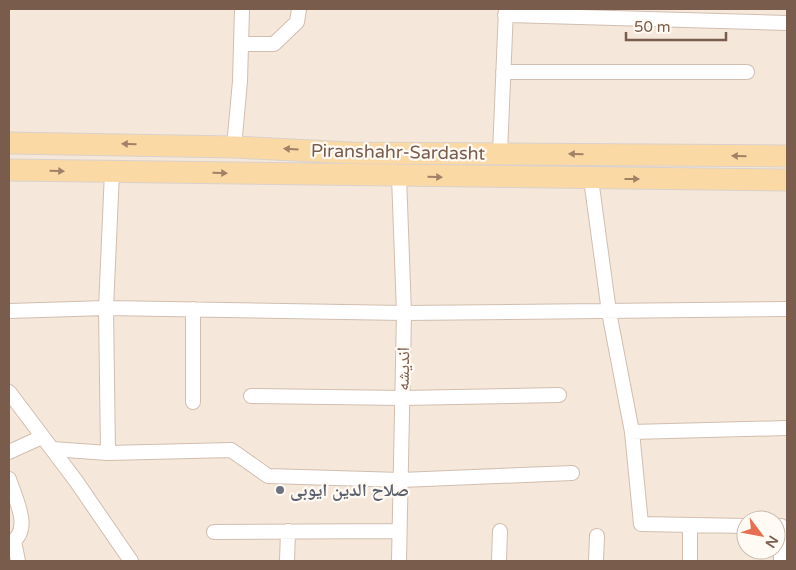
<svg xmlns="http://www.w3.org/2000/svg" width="796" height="570" font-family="'Varela Round','Noto Naskh Arabic',sans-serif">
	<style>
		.residential { fill: #f5e8da; fill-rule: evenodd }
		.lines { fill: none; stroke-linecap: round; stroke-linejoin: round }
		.street-casing { stroke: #d1beb0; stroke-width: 16 }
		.primary-casing { stroke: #dad1cd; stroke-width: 23 }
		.street { stroke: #fff; stroke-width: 14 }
		.primary { stroke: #fbd9a5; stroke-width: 21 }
		.oneway { fill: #a18267 }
		.worship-dot { fill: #6b7280; stroke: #fffaf3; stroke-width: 2 }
		.labels { text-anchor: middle; stroke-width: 4.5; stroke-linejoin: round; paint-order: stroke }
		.street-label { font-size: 18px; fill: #7a5c4d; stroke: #fffaf3 }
		.worship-label { font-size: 18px; font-weight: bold; fill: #5b616d; stroke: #fffaf3; text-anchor: start }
	</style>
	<rect width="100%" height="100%" fill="#fdf6ec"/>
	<path class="residential" d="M9,9H787V561H9ZM746,520H776V550H746Z"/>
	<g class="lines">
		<g class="street-casing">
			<path id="street" d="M505,15L787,23
				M241,44H274L297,22L299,9
				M503,72H747
				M234,147L240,81L242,9
				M500,153L506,9
				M112,172L106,308L404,313L787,309
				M399,176L404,313L399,561
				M591,179L609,312L632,432L787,428
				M9,311L106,308L108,453
				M9,392L76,481L131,561
				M251,396L402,398L559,395
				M193,402V309
				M632,432L641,524L746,526
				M52,449L108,453L231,450L268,476L401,480L572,473
				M9,452L42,437
				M9,479C15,499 34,531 9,544
				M690,525V561
				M214,532L399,531
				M14,541L18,561
				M287,561L288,531
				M499,561L500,531
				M596,561L597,536
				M781,561V526"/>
		</g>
		<g class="primary-casing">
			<path id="primary" d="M9,143L234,147L352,153L787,156
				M9,170L787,180"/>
		</g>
		<use href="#street" class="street"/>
		<use href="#primary" class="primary"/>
	</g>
	<defs><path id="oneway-solid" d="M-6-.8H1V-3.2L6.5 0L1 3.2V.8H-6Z" transform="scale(1.25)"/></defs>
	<g class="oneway">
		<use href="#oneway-solid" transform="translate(129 144) rotate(-179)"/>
		<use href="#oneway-solid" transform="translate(291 149) rotate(-177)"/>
		<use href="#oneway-solid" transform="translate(576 154) rotate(-179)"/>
		<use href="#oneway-solid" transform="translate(739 156) rotate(-179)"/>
		<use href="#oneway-solid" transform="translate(57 171) rotate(1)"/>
		<use href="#oneway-solid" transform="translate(220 173) rotate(1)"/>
		<use href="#oneway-solid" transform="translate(435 177) rotate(1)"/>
		<use href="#oneway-solid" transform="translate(632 179)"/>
	</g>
	<circle class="worship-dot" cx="280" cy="490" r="5"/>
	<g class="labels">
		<g class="street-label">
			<text transform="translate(398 152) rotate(1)" y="6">Piranshahr-Sardasht</text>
			<text transform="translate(403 369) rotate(-89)" y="6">اندیشه</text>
		</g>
		<g class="worship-label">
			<text x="290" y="496">صلاح الدین ایوبی</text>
		</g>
	</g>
	<rect width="796" height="570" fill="none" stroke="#7a5c4d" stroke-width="20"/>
	<g transform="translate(761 535) rotate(122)"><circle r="24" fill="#fffaf3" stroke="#cabbb1"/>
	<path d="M0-4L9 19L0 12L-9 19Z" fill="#e76f51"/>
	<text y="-8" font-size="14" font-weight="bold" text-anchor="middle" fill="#7a5c4d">N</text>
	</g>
	<path d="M626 32v8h100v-8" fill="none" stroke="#7a5c4d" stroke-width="2.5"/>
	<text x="634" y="32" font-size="15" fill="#7a5c4d" stroke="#fffaf3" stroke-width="4" paint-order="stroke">50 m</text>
</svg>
